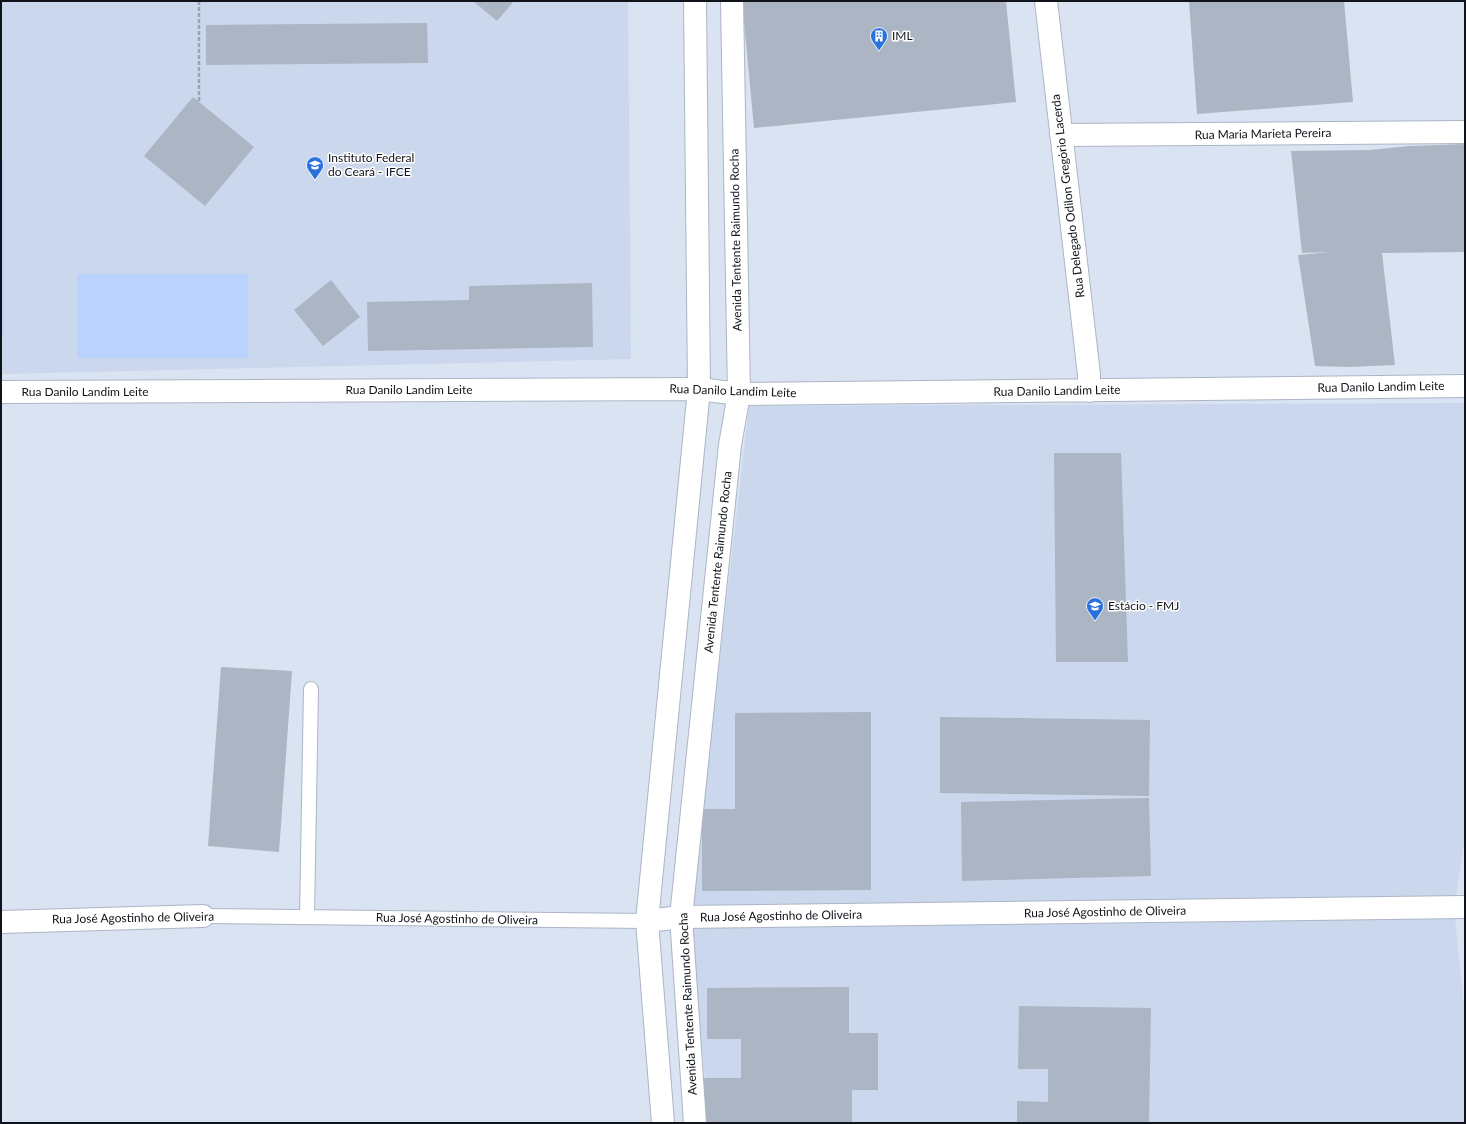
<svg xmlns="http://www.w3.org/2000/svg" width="1466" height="1124" font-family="Lato,sans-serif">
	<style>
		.built { fill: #cad7ed }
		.green { fill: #b9d3fd }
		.building { fill: #acb5c3 }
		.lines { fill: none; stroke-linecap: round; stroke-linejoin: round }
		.lane-casing { stroke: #acb5c4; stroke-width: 16 }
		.street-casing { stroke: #acb5c4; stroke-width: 24 }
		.secondary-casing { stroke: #acb5c4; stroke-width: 24 }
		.path { stroke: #9ba2af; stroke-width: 2.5; stroke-dasharray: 4 2; stroke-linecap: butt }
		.lane { stroke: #fff; stroke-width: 14 }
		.street { stroke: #fff; stroke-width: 22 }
		.secondary { stroke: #fff; stroke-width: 22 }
		.labels { text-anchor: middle; stroke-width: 3; stroke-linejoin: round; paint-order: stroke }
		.poi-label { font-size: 12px; fill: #101319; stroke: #fff; text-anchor: start }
		.street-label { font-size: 12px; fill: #101319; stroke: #fff }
	</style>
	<rect width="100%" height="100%" fill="#d9e3f2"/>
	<path class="built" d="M1,1H628L631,359L1,374Z
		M1465,403V837L1454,910L1465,1015V1123H709L690,918L749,406Z"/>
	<path class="green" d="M1,162H4V336H1Z
		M77,274H248V358H77Z"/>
	<path class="building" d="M473,1H514L497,21Z
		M742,1H1006L1016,102L754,128Z
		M1189,1H1344L1353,102L1197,114Z
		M427,23L428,63L206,65V25Z
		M193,97L254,147L205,206L144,156Z
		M1465,144V252L1382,253L1395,365L1350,367L1315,366L1298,255L1330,252L1302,253L1291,151L1370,150L1409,146Z
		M331,280L360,317L323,346L294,310Z
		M592,283L593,347L368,351L367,302L469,300V286Z
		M1054,453H1121L1128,662H1056Z
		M221,667L292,671L279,852L208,846Z
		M871,712V890L702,891V809H735V713Z
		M940,717L1150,720L1149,796L940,793Z
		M1149,798L1151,876L962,881L961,802Z
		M849,987V1033H878V1090H852V1123H701V1078H741V1039H707V988Z
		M1019,1006L1151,1008L1149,1123H1017V1101L1048,1102V1069H1018Z"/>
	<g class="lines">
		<g class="lane-casing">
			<path id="lane" d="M203,916L647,921
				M307,917L311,689"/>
		</g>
		<g class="street-casing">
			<path id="street" d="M1046,1L1089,375V391
				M1061,135L1465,132
				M1,392L699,389L739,394L1465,386
				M647,921L681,917L1465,907
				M1,922L203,916"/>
		</g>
		<g class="secondary-casing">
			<path id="secondary" d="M663,1123L647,921L699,389L695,1
				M695,1123L681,917L730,445L739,394L732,1"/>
		</g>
		<path class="path" d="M199,1V102"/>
		<use href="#lane" class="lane"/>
		<use href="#street" class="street"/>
		<use href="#secondary" class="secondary"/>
	</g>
	<defs>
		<g id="building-pin" transform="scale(0.9)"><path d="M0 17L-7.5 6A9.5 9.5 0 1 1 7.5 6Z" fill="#2b71dd" stroke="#fff"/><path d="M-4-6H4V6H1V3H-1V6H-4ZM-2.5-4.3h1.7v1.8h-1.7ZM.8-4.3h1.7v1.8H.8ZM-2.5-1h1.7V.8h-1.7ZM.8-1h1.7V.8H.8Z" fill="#fff"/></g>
		<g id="university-pin" transform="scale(0.9)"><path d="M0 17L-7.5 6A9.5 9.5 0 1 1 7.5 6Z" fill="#2b71dd" stroke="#fff"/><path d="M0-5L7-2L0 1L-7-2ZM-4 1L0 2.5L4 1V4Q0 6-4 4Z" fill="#fff"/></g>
	</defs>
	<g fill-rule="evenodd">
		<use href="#building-pin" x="879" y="36"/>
		<use href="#university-pin" x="315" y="165"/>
		<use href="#university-pin" x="1095" y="606"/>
	</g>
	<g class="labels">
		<g class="poi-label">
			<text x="892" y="40">IML</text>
			<text x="328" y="162">Instituto Federal<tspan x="328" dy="14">do Ceará - IFCE</tspan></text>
			<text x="1108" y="610">Estácio - FMJ</text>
		</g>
		<g class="street-label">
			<text transform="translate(1263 134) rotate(-1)" y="4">Rua Maria Marieta Pereira</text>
			<text transform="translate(1068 196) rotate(-97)" y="4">Rua Delegado Odilon Gregório Lacerda</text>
			<text transform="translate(736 240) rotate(-91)" y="4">Avenida Tentente Raimundo Rocha</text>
			<text transform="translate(1381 387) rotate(-1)" y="4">Rua Danilo Landim Leite</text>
			<text x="409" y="394">Rua Danilo Landim Leite</text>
			<text transform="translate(733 391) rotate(2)" y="4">Rua Danilo Landim Leite</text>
			<text transform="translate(1057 391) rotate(-1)" y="4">Rua Danilo Landim Leite</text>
			<text x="85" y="396">Rua Danilo Landim Leite</text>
			<text transform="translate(718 562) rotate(-84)" y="4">Avenida Tentente Raimundo Rocha</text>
			<text transform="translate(1105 912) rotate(-1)" y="4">Rua José Agostinho de Oliveira</text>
			<text transform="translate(781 916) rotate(-1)" y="4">Rua José Agostinho de Oliveira</text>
			<text transform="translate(133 918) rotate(-1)" y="4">Rua José Agostinho de Oliveira</text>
			<text transform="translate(457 919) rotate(1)" y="4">Rua José Agostinho de Oliveira</text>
			<text transform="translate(688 1004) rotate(-93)" y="4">Avenida Tentente Raimundo Rocha</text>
		</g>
	</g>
	<rect width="1466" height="1124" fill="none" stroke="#101319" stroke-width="4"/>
</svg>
